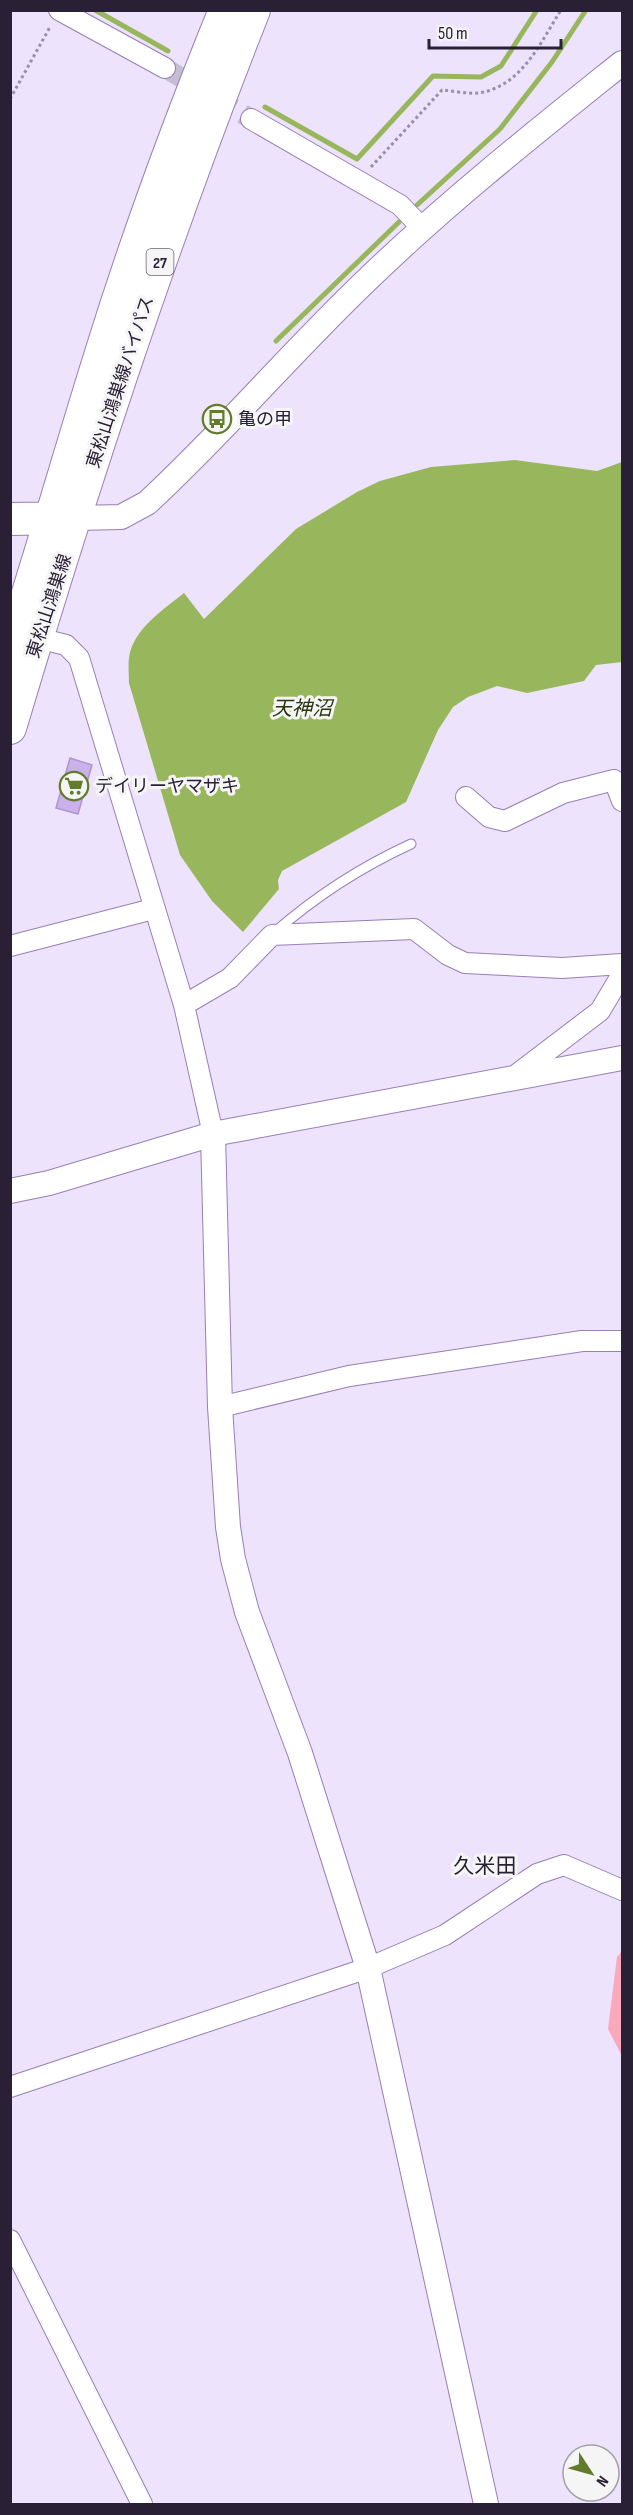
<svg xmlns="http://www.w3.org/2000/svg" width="633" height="2515" font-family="'Sofia Sans Condensed','Noto Sans JP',sans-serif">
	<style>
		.green { fill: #faa9bc }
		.water { fill: #98b65b }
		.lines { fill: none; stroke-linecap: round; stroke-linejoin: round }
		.stream { stroke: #98b65b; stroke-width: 5 }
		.building { fill: #cab1eb; stroke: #af96cf; stroke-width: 1.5 }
		.minor-tunnel { stroke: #c6bcd4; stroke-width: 20; stroke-dasharray: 20 10; stroke-linecap: butt }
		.service-casing { stroke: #987fb6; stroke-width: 11 }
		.minor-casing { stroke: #987fb6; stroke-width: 22 }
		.tertiary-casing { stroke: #987fb6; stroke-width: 26 }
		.primary-casing { stroke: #987fb6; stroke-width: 34 }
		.path { stroke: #998fa7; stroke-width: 3; stroke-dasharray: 3 3; stroke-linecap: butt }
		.service { stroke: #fff; stroke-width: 9 }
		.minor { stroke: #fff; stroke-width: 20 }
		.tertiary { stroke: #fff; stroke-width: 24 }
		.primary { stroke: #fff; stroke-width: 32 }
		.labels { text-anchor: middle; stroke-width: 6; stroke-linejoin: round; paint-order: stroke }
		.shield { fill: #f5f5f5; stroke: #67606f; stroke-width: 1.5 }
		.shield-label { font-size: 16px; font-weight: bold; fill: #2a2036 }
		.street-label { font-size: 18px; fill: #2a2036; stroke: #f5f5f5 }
		.poi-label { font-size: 18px; fill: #2a2036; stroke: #f5f5f5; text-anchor: start }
		.water-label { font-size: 20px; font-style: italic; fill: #2a3610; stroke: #f5f5f5 }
		.quarter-label { font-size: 21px; fill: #2a2036; stroke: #f5f5f5 }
	</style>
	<rect width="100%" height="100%" fill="#ede3fc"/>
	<path class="green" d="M622,1951V2056L608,2029L617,1957Z"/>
	<path class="water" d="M515,460L597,471L622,462V662L596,665L584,681L527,693L497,686L468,697L453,707L438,730L406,802L282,871L278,880L279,889L243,932L212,901L180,855L129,683C129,675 128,666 129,658C133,629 163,610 184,593L204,619L296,529L357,492L380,481L431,467Z"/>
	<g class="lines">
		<path class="stream" d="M95,10L168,51
			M265,107L357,159L433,76L481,77L501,66L537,10
			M417,205L500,129L552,62L586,10
			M276,341L399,222"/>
	</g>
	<path class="building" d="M70,758L92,765L78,814L56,808Z"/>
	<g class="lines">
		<path class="minor-tunnel" d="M165,68L251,119"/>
		<g class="service-casing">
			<path id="service" d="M275,932C316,896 361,867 411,844"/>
		</g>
		<g class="minor-casing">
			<path id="minor" d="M59,10L165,68
				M251,119L400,205L422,228
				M38,638L66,645L79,658L184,1005L213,1134
				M466,797L489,817L505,821L563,793L614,780L622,801
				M10,946L153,909
				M184,1005L230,978L272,935L414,929L448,955L465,963L562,968L622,964
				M512,1078L600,1011L622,974
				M220,1407L349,1376L582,1341H622
				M10,2087L368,1968L445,1935L537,1874L564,1865L622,1890
				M10,2240L142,2504"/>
		</g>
		<g class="tertiary-casing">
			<path id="tertiary" d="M76,518L121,517L147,503C225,431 293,350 370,277C450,200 536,132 622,63
				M213,1134L220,1407L228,1527L233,1559L247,1612L300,1753L368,1968L486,2504
				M10,1191L49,1183L213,1134L622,1058"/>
		</g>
		<g class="primary-casing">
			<path id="primary" d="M10,519L73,518
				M10,650C42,551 70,452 101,353C137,237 179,123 225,10
				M10,728C82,486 161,245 254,10"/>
		</g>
		<path class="path" d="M10,99L50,27
			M371,167L442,90C454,91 468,94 479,93C522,86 540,43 561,10"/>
		<use href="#service" class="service"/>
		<use href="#minor" class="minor"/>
		<use href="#tertiary" class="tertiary"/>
		<use href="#primary" class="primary"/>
	</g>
	<defs>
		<g id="bus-ring" transform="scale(1.5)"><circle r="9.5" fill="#f5f5f5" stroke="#637b2d" stroke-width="1.5"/><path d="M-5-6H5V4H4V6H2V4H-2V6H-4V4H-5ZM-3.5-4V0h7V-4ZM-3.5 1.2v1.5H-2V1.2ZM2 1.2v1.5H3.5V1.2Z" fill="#637b2d"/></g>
		<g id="supermarket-ring" transform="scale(1.5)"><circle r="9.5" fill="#f5f5f5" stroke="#637b2d" stroke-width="1.5"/><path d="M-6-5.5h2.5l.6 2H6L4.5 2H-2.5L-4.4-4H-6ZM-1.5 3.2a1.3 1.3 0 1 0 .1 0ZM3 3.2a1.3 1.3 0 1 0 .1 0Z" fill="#637b2d"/></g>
	</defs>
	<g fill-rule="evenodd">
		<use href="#bus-ring" x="217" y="419"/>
		<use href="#supermarket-ring" x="74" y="786"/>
	</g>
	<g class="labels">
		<rect class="shield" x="146.5" y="249" width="27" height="26" rx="4.5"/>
		<g class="shield-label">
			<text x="160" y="268">27</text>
		</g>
		<g class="street-label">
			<text transform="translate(120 382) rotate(-72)" y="6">東松山鴻巣線バイパス</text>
			<text transform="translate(49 606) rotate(-72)" y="6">東松山鴻巣線</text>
		</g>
		<g class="poi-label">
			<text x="238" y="425">亀の甲</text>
			<text x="95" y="792">デイリーヤマザキ</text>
		</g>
		<g class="water-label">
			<text x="302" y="715">天神沼</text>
		</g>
		<g class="quarter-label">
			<text x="485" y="1873">久米田</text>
		</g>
	</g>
	<rect width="633" height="2515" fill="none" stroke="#2a2036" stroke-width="24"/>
	<g transform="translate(591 2473) rotate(126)"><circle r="28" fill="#f5f5f5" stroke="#a4a0a9" stroke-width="1.5"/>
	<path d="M0-4.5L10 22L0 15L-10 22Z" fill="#637b2d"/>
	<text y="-9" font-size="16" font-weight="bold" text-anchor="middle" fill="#2a2036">N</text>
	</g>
	<path d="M429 39v9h132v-9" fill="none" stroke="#2a2036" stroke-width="3"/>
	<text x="438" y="39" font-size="18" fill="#2a2036" stroke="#f5f5f5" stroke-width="4.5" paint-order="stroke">50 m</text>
</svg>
